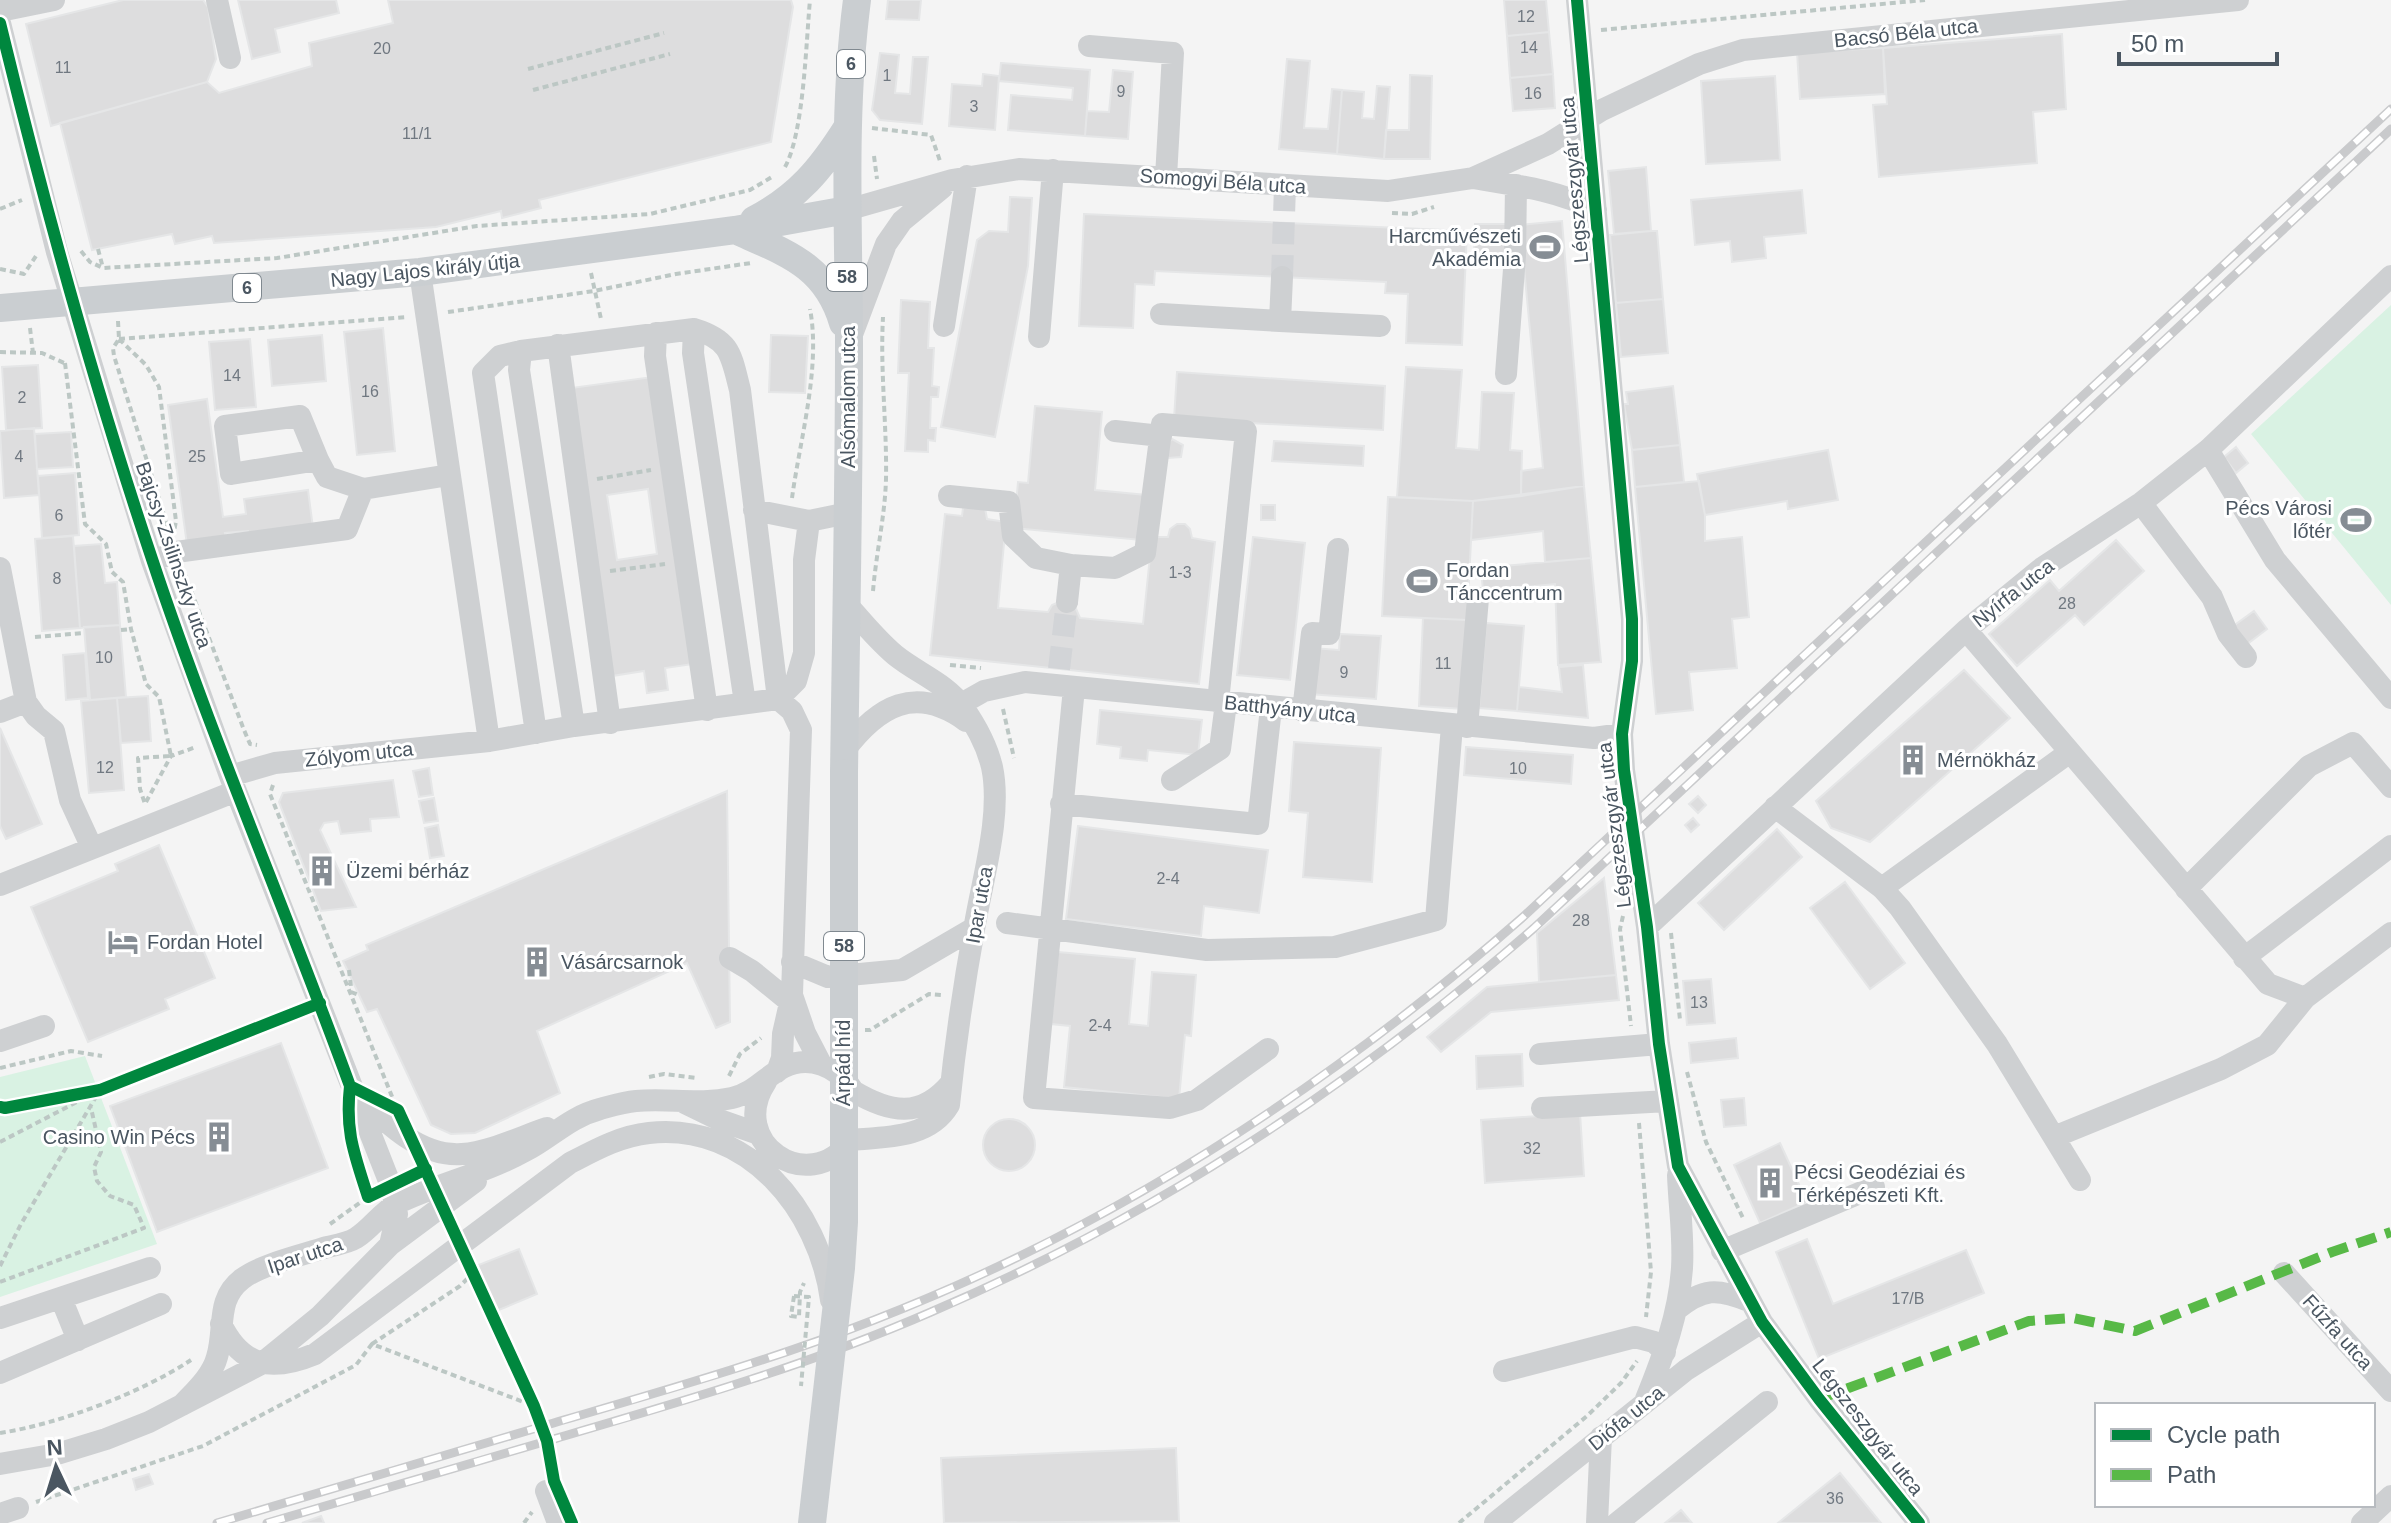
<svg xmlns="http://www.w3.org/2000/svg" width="2391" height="1523" font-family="Helvetica,sans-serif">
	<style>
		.green { fill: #d9f2e3 }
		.building { fill: #ddddde; stroke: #e5e6e7; stroke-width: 2; fill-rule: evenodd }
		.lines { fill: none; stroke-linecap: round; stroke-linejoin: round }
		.minor-tunnel { stroke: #d2d4d7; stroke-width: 22; stroke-dasharray: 22 11; stroke-linecap: butt }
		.path { stroke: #bcc7c4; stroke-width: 4; stroke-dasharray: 6 4; stroke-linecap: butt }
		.minor { stroke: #ced0d2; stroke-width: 22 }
		.major { stroke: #caced1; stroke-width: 28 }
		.rail-casing { stroke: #c9cacc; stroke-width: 9 }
		.rail { stroke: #fff; stroke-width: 6; stroke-dasharray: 18; stroke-linecap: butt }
		.path-bridge { stroke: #bcc7c4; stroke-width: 4; stroke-dasharray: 6 4; stroke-linecap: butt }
		.major-bridge { stroke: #caced1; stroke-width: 28 }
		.quiet { stroke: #58b947; stroke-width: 10; stroke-dasharray: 20 10; stroke-linecap: butt }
		.cycleway-casing { stroke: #fff; stroke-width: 17 }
		.cycleway { stroke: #00873e; stroke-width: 12 }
		.labels { text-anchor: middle; stroke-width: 6; stroke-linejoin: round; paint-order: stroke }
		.number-label { font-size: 16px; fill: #707881 }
		.shield { fill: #fff; stroke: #808990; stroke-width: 2 }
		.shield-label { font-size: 18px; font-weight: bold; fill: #4a5661 }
		.street-label { font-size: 20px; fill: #4a5661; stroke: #fff }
		.poi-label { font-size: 20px; fill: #4a5661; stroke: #fff; text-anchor: start }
	</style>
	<rect width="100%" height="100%" fill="#f4f4f4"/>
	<path class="green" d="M2391,305V605L2251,434Z
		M85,1056L157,1244L0,1297V1077Z"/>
	<path class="building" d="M123,0H203L208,7L216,59L207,82L51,126L26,24Z
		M238,0H336L339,13L275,29L280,52L252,59Z
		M388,0H791L793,7L771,142L539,200L541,208L502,218L501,211L436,227L214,243L212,236L175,244L172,234L92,250L60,123L207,82L219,93L312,66L309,43L393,23Z
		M888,0H921L919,20L886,19Z
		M1504,0H1546L1549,32L1507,36Z
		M1549,32L1553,74L1510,78L1507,36Z
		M2062,34L2066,109L2033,112L2037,163L1879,177L1873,105L1887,104L1883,48Z
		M1883,48L1885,94L1800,99L1797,52Z
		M880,53L899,55L895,93L910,94L913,57H928L922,124L880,120L872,110Z
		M1287,59L1310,61L1304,128L1328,129L1332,89L1342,90L1337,154L1279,149Z
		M1001,63L1090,70L1085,136L1008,130L1011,95L1072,100L1073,88L999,81Z
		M1113,70L1133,72L1128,139L1085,136L1087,111L1109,112Z
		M983,74L999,76L995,130L949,126L952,84L982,86Z
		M1553,74L1555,108L1513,111L1510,78Z
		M1410,75L1432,76L1430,159H1384L1386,130H1409Z
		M1775,76L1780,160L1706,164L1701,81Z
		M1377,86L1390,87L1384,159L1337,154L1342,90L1364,92L1362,118L1374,119Z
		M1646,167L1651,231L1614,234L1608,171Z
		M1802,190L1806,233L1764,237L1766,258L1732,262L1730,241L1695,245L1691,200Z
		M1010,197L1032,198L1028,266L995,437L941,427L977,240L989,231L1008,232Z
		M1084,214L1467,231L1462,345L1406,343L1408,294L1385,293L1386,282L1155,271L1154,285L1135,284L1133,328L1079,326Z
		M1562,221L1584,486L1521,496V471L1543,468L1520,225Z
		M1475,224H1510L1509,257L1474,256Z
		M1651,231H1657L1663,299L1616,303L1610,235Z
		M1663,299L1668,353L1621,357L1616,303Z
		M901,300L930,302L928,348H934L932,386L939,387L938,397H931L930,428H936L935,441L928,440V452L905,451L909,373H898Z
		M383,328L395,451L357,455L344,332Z
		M322,335L326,381L272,386L268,340Z
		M771,335L808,336L805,393L769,392Z
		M250,339L256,407L215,410L209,342Z
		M38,365L42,428L6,430L2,367Z
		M1406,367L1462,370L1456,448L1479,450L1482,392L1514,393L1510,450L1522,451L1521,496L1473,501L1397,497Z
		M1177,372L1385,386L1383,430L1174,419Z
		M652,377L693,664L665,668L668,690L647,693L644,671L612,676L571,388ZM648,489L657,554L617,560L607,495Z
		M1673,386L1680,445L1632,450L1624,404H1628L1626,392Z
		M207,399L223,517L246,514L244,499L308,490L313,528L249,536L248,531L225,533L226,540L187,545L168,405Z
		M1035,406L1102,412L1095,490L1146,495L1141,540L1014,528L1018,482L1028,483Z
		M34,428L39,495L4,498L0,431Z
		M71,432L73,467L37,469L35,434Z
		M1172,439L1183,445L1181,457L1168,458L1164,447Z
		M1274,441L1364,446L1363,466L1272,461Z
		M1680,445L1684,482L1635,487L1632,450Z
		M2236,447L2248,463L2236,473L2224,457Z
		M1828,450L1838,500L1788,509L1787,501L1705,515L1697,474Z
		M75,473L79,535L42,538L38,476Z
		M1699,481L1705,515V541L1742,537L1749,617L1732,619L1737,668L1689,672L1693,710L1656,714L1635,487Z
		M1584,486L1591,558L1545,562L1543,531L1471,540L1473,501Z
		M1388,497L1473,501L1467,620L1382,616Z
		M1261,505H1275V520H1261Z
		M963,508H985L987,519L1006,522L998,608L1048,612L1052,605L1059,602L1074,604L1080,618L1143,624L1152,537H1168L1170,529L1177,524H1185L1190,529L1192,538L1215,542L1199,684L930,655L945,514L962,516Z
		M73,536L80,628L42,631L35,539Z
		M1253,537L1305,543L1290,680L1237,675Z
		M2116,540L2144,571L2084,625L2075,615L2017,666L1989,634L2050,580L2059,591Z
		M101,544L105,583L117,582L120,625L80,628L74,546Z
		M1591,558L1601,662L1558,665L1555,584L1483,591L1481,568Z
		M2254,611L2267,629L2246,645L2232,627Z
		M1423,618L1467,620L1463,709L1419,706Z
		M1486,623L1524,626L1517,711L1479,708Z
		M120,625L126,697L90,700L84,627Z
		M1340,634L1381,636L1376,699L1309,694L1312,648L1339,650Z
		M85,653L88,698L66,700L63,655Z
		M1583,665L1588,718L1517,711L1519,687L1562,692L1559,667Z
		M1964,670L2010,718L1870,842L1831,828L1816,801Z
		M148,696L151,741L121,743L117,698Z
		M117,698L124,790L89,793L81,701Z
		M1100,710L1202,720L1198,755L1148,750L1147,761L1120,758L1121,747L1097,744Z
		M0,728L42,824L6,839L0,826Z
		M1294,742L1381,748L1372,882L1303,877L1308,813L1289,811Z
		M1466,747L1573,755L1571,784L1464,775Z
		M429,768L433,795L419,797L413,771Z
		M393,780L399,817L370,819L371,831L341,834L338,821L324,823L320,830L356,907L321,911L279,802L283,793Z
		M727,791L730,1022L716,1028L687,963L537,1031L560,1093L475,1133L451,1134L431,1125L377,1009L367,1012L343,961L368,950L366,945Z
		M1698,796L1706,805L1698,813L1689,804Z
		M434,798L438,821L424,823L419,801Z
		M1693,818L1699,825L1691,832L1685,825Z
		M438,825L444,856L430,858L425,828Z
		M1078,826L1268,850L1259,913L1204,906L1201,936L1066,919Z
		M1777,829L1802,857L1724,930L1698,903Z
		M159,845L215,978L165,999L169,1009L88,1042L31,907L118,871L115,864Z
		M1604,878L1616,975L1539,982L1537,933Z
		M1845,882L1905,963L1870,989L1810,908Z
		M1058,952L1135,959L1129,1024L1148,1026L1152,972L1196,975L1191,1036L1185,1035L1179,1099L1064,1087L1070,1026L1051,1024Z
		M1616,975L1619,1000L1491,1012L1441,1052L1427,1037L1487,987Z
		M1711,979L1715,1023L1687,1025L1683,981Z
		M1736,1038L1738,1058L1691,1063L1689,1043Z
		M281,1043L328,1168L157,1232L110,1106Z
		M1522,1054L1523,1086L1477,1089L1476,1056Z
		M1744,1098L1746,1125L1724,1127L1721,1100Z
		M1580,1113L1584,1176L1485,1183L1481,1120Z
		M983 1145a26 26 0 1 1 52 0a26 26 0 1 1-52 0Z
		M1780,1143L1807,1202L1760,1223L1734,1165Z
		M1807,1239L1833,1304L1966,1250L1984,1293L1819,1359L1776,1252Z
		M519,1249L537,1294L494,1312L476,1266Z
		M1176,1448L1179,1521L944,1523L941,1458Z
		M1840,1473L1881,1523H1778Z
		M149,1474L153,1484L136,1490L133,1479Z
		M1681,1510L1692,1523H1665Z
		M321,1516L324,1523H302Z"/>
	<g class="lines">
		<path class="minor-tunnel" d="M1282,277L1285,186
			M1059,669L1067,602"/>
		<path class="path" d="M1601,30L1925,0
			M528,69L664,33
			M533,90L670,54
			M872,128L931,135L940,161
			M874,156L877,179
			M785,167C804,132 806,42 810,0
			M0,209L22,200
			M1392,213L1412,214L1434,207
			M98,249L103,268
			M81,251L90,262L103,268L277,258L477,226L650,214L750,190L772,177
			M0,269L24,274L36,256
			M591,273L601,319
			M448,312L594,291L676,274L751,263
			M118,321L119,339L113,348L114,356L170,534
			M30,328L33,353
			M119,339L407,317
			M119,339L146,365L159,387L176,521L174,532
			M0,352L42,353L64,363
			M65,363L85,524L106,544L112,572L123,582L131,629L146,684L159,697L171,756L138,758L140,789L145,804
			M597,479L651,470
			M792,498C800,439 821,367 810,309
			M610,571L665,564
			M184,572L244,730L250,744L257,745
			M873,591C876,554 885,516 886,479C887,425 880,371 883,317
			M121,630L131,629
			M35,637L84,633
			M950,665L981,668
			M1003,709L1014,758
			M273,785L270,794L393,1099
			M146,802L171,756L196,747
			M1623,916L1620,929L1631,1026
			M1671,933L1680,1020
			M349,970L351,987
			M351,992L359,995
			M865,1030H870L929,994L942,995
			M0,1068L71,1051L102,1056
			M1687,1072L1706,1142L1744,1220
			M729,1076L740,1054L761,1038
			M649,1077L664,1074L696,1078
			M1639,1123L1651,1272L1646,1317
			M0,1142L98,1091
			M330,1224L368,1197
			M0,1266L21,1224L100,1090
			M0,1282L144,1228L134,1205L110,1196L97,1181L94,1167L101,1152L91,1108
			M794,1296L791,1316L799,1317L800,1292L804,1283
			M372,1344L460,1286L473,1273
			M0,1433C59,1424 141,1393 191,1360
			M36,1502L203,1446L356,1365L372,1344L534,1406
			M524,1523L532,1512
			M1459,1523L1587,1416L1621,1383L1637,1361"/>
		<path class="minor" d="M217,0L230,58
			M1577,0L1632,619V661L1622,734L1624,770L1647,927L1659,1044L1678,1166L1762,1322L1819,1399L1919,1523
			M0,11L54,0
			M0,23L57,252L152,561L230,776L391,1186L397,1214L390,1245
			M1089,46L1173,53L1166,177
			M1473,178C1515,185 1557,190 1596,210
			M847,210L952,180L1019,169L1388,191L1473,178L1548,144L1602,110L1699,64L1743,50L2238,0
			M420,272L489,741
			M1161,314L1280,321L1282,277
			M1280,321L1380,326
			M944,326L967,176
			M694,329L693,353L745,703
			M853,332L886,244L902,221L942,188
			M656,333L655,356L707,710
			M1039,337L1053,170
			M558,345L610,723
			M521,351L519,370L574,726
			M1506,374L1515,256L1516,185
			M1115,431L1161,436
			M2208,450L2275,560L2391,698
			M318,460L300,416L225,426L231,474L318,460L327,477L363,489L449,475
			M949,496L1009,502L1013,536L1036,558L1071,565L1115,568L1145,553L1162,424L1246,431L1218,702
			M2141,503L2212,597L2228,634L2246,657
			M754,510L809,521
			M152,561L176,552L347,529L363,489
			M0,568L26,702L36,716L54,731L70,800L92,848
			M845,602C861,620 876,639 895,655C917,673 946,683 963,707C975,724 987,746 992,767C1002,814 983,877 975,924C964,984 955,1045 949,1105C929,1139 885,1137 850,1140
			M1067,602L1071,565
			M1966,630L2268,984L2305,998L2391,933
			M1074,688L1034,1098L1170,1108L1197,1100L1268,1049
			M961,704L984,691L1025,682L1594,738L1622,734
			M1303,711L1312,633L1329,634L1338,549
			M0,712L26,702
			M1467,727L1478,598
			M536,733L483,373L500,356L521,351L694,329C731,340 731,355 740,390L778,699L792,711L801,730L792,994L783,1034L782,1058L777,1072
			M844,751C878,706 915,684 966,721
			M230,776L275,763L489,741L574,726L778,699L796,681L804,653V560L809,521L848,513
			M1172,780L1220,749L1226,703
			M1061,804L1258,824L1271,708
			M1775,807L1882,888L1900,908L1997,1044L2080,1180
			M0,885L236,791
			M1882,888L2070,752
			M2186,889L2309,766L2353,743L2391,787
			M1007,923L1207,950L1335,947L1436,920L1452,726
			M1647,927L1966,630L2042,568L2141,503L2208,450L2391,276
			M730,958L752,971L790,1002
			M2244,958L2391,846
			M792,962L828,977L902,970L974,928
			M792,995L805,1033L821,1064
			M0,1041L44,1026
			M1540,1054L1659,1044
			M766,1082C726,1142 808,1198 850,1141
			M853,1091C890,1113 921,1119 951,1083
			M360,1097C387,1124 421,1157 462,1154C490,1152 520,1137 547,1128
			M685,1103L722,1121L759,1134
			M1542,1108L1668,1101
			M2054,1137L2221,1069L2267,1045L2305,998
			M1722,1251L1874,1187
			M2284,1273L2391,1391
			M61,1298L78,1340
			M1676,1310C1703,1288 1717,1288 1749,1301
			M0,1318L150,1268
			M221,1324C242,1367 272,1372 315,1354L570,1163C595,1150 620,1136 649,1133C748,1122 819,1210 831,1300
			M1504,1371L1635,1337L1654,1342L1665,1352
			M0,1373L161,1304
			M1646,1399C1663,1357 1679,1314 1682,1268C1684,1237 1679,1205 1678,1175
			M182,1405C195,1391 212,1376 217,1357C226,1328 215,1300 242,1279C262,1264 303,1255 327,1247C336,1245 348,1243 356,1238C371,1229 382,1211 398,1203C440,1183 486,1173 527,1150C553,1136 570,1117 600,1109C611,1106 624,1102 636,1101C668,1098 700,1105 732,1098C754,1093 765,1077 784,1067C809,1055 837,1066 852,1089
			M0,1464L57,1454L106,1439L149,1422L261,1364L320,1316L390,1245L476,1181
			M546,1491L558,1523
			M0,1514L18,1508
			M1495,1523L1686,1370L1762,1322
			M1597,1523L1601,1437
			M1617,1523L1767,1402
			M2362,1523L2391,1496"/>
		<path class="major" d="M754,220C798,197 821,169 847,128
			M735,230C786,253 826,265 843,323
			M0,308L420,272L735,230L847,210
			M844,773C846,631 849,489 849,347C849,231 842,115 857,0"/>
		<g class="rail-casing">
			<path id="rail" d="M217,1523C325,1491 432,1459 540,1427C652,1394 764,1363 874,1320C1113,1227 1330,1086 1523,917L2391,109
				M267,1523C361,1496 454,1468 547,1441C677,1403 807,1366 931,1312C1152,1218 1353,1086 1534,928L2391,129"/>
		</g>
		<use href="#rail" class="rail"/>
		<path class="path-bridge" d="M794,1296L809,1297L801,1386"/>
		<path class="major-bridge" d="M812,1523L841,1268L844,1222V773"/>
		<path class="quiet" d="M1819,1399L2029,1321L2073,1318L2135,1331L2332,1252L2391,1232"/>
		<g class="cycleway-casing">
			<path id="cycleway" d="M1577,0L1632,619V661L1622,734L1624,770L1647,927L1659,1044L1678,1166L1762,1322L1819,1399L1919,1523
				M0,23C44,204 93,383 152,559C211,737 286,910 350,1086C345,1132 354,1153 368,1197L426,1169
				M350,1086L398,1110L534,1406L547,1441L554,1481L572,1523
				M0,1107L5,1108L100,1090L320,1003"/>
		</g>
		<use href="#cycleway" class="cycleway"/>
	</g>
	<defs>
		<g id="stadium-bare" transform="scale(2.4)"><path d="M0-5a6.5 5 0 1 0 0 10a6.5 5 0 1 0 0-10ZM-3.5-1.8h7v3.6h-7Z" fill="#868d94" stroke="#fff" stroke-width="2.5" paint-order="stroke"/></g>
		<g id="building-bare" transform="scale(2.4)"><path d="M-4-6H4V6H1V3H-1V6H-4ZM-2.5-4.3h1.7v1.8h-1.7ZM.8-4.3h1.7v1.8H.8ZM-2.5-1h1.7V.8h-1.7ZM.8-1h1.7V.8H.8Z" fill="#868d94" stroke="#fff" stroke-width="2.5" paint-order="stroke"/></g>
		<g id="hotel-bare" transform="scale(2.4)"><path d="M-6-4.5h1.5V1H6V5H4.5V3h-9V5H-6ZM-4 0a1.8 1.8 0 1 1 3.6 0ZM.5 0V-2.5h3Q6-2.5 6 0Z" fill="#868d94" stroke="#fff" stroke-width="2.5" paint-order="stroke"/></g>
	</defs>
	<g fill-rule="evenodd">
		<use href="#stadium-bare" x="1545" y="247"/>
		<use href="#stadium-bare" x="2356" y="520"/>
		<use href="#stadium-bare" x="1422" y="581"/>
		<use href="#building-bare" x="1913" y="760"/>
		<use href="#building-bare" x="322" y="871"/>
		<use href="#hotel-bare" x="123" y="942"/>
		<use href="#building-bare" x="537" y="962"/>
		<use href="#building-bare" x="219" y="1137"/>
		<use href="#building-bare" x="1770" y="1183"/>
	</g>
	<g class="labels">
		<g class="number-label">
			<text x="1526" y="22">12</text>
			<text x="1529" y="53">14</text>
			<text x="382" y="54">20</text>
			<text x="63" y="73">11</text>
			<text x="887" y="81">1</text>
			<text x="1121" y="97">9</text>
			<text x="1533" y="99">16</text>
			<text x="974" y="112">3</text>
			<text x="417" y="139">11/1</text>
			<text x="232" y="381">14</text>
			<text x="370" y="397">16</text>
			<text x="22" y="403">2</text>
			<text x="19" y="462">4</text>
			<text x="197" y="462">25</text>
			<text x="59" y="521">6</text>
			<text x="1180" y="578">1-3</text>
			<text x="57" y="584">8</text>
			<text x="2067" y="609">28</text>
			<text x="104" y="663">10</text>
			<text x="1443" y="669">11</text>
			<text x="1344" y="678">9</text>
			<text x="105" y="773">12</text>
			<text x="1518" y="774">10</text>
			<text x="1168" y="884">2-4</text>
			<text x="1581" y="926">28</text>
			<text x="1699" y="1008">13</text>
			<text x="1100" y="1031">2-4</text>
			<text x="1532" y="1154">32</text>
			<text x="1908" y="1304">17/B</text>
			<text x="1835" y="1504">36</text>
		</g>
		<g class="shield">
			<rect x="837" y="50" width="28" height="28" rx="6"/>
			<rect x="827" y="263" width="40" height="28" rx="6"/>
			<rect x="233" y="274" width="28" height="28" rx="6"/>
			<rect x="824" y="932" width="40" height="28" rx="6"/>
		</g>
		<g class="shield-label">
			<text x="851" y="70">6</text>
			<text x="847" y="283">58</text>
			<text x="247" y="294">6</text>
			<text x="844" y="952">58</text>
		</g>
		<g class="street-label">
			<text transform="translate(1906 33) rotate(-6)" y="7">Bacsó Béla utca</text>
			<text transform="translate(1574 180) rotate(-95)" y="7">Légszeszgyár utca</text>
			<text transform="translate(1223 181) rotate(4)" y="7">Somogyi Béla utca</text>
			<text transform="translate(425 270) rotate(-6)" y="7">Nagy Lajos király útja</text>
			<text transform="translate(848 397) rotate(-90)" y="7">Alsómalom utca</text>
			<text transform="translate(174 555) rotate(71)" y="7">Bajcsy-Zsilinszky utca</text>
			<text transform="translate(2013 593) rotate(-38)" y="7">Nyírfa utca</text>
			<text transform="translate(1290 709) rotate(6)" y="7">Batthyány utca</text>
			<text transform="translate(359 754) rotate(-6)" y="7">Zólyom utca</text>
			<text transform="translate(1614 825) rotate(-97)" y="7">Légszeszgyár utca</text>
			<text transform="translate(979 905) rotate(-80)" y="7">Ipar utca</text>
			<text transform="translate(843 1063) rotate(-90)" y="7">Árpád híd</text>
			<text transform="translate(305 1255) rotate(-18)" y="7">Ipar utca</text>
			<text transform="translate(2338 1332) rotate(48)" y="7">Fűzfa utca</text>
			<text transform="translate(1626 1418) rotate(-39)" y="7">Diófa utca</text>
			<text transform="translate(1868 1427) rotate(52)" y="7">Légszeszgyár utca</text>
		</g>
		<g class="poi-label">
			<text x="1521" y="243" text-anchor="end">Harcművészeti<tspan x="1521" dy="23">Akadémia</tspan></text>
			<text x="2332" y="515" text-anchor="end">Pécs Városi<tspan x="2332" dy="23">lőtér</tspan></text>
			<text x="1446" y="577">Fordan<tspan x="1446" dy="23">Tánccentrum</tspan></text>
			<text x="1937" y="767">Mérnökház</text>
			<text x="346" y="878">Üzemi bérház</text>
			<text x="147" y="949">Fordan Hotel</text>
			<text x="561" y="969">Vásárcsarnok</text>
			<text x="195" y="1144" text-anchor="end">Casino Win Pécs</text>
			<text x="1794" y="1179">Pécsi Geodéziai és<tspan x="1794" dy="23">Térképészeti Kft.</tspan></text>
		</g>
	</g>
	<rect x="2095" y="1403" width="280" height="104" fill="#ffffff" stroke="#b7bbc0" stroke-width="2"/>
	<rect x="2111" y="1429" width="40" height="12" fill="#00873e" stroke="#b7bbc0" stroke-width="2"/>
	<text x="2167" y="1443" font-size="24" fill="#4a5661">Cycle path</text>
	<rect x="2111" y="1469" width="40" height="12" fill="#58b947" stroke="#b7bbc0" stroke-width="2"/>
	<text x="2167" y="1483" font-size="24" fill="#4a5661">Path</text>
	<g transform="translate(56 1467) rotate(356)" stroke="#ffffff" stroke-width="6" paint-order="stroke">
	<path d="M0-6L14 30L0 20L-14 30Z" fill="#4a5661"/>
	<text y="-12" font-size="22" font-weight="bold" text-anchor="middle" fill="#4a5661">N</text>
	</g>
	<path d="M2119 52v12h158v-12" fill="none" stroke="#4a5661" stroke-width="4"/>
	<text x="2131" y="52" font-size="24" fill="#4a5661" stroke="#ffffff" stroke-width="6" paint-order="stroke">50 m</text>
</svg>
